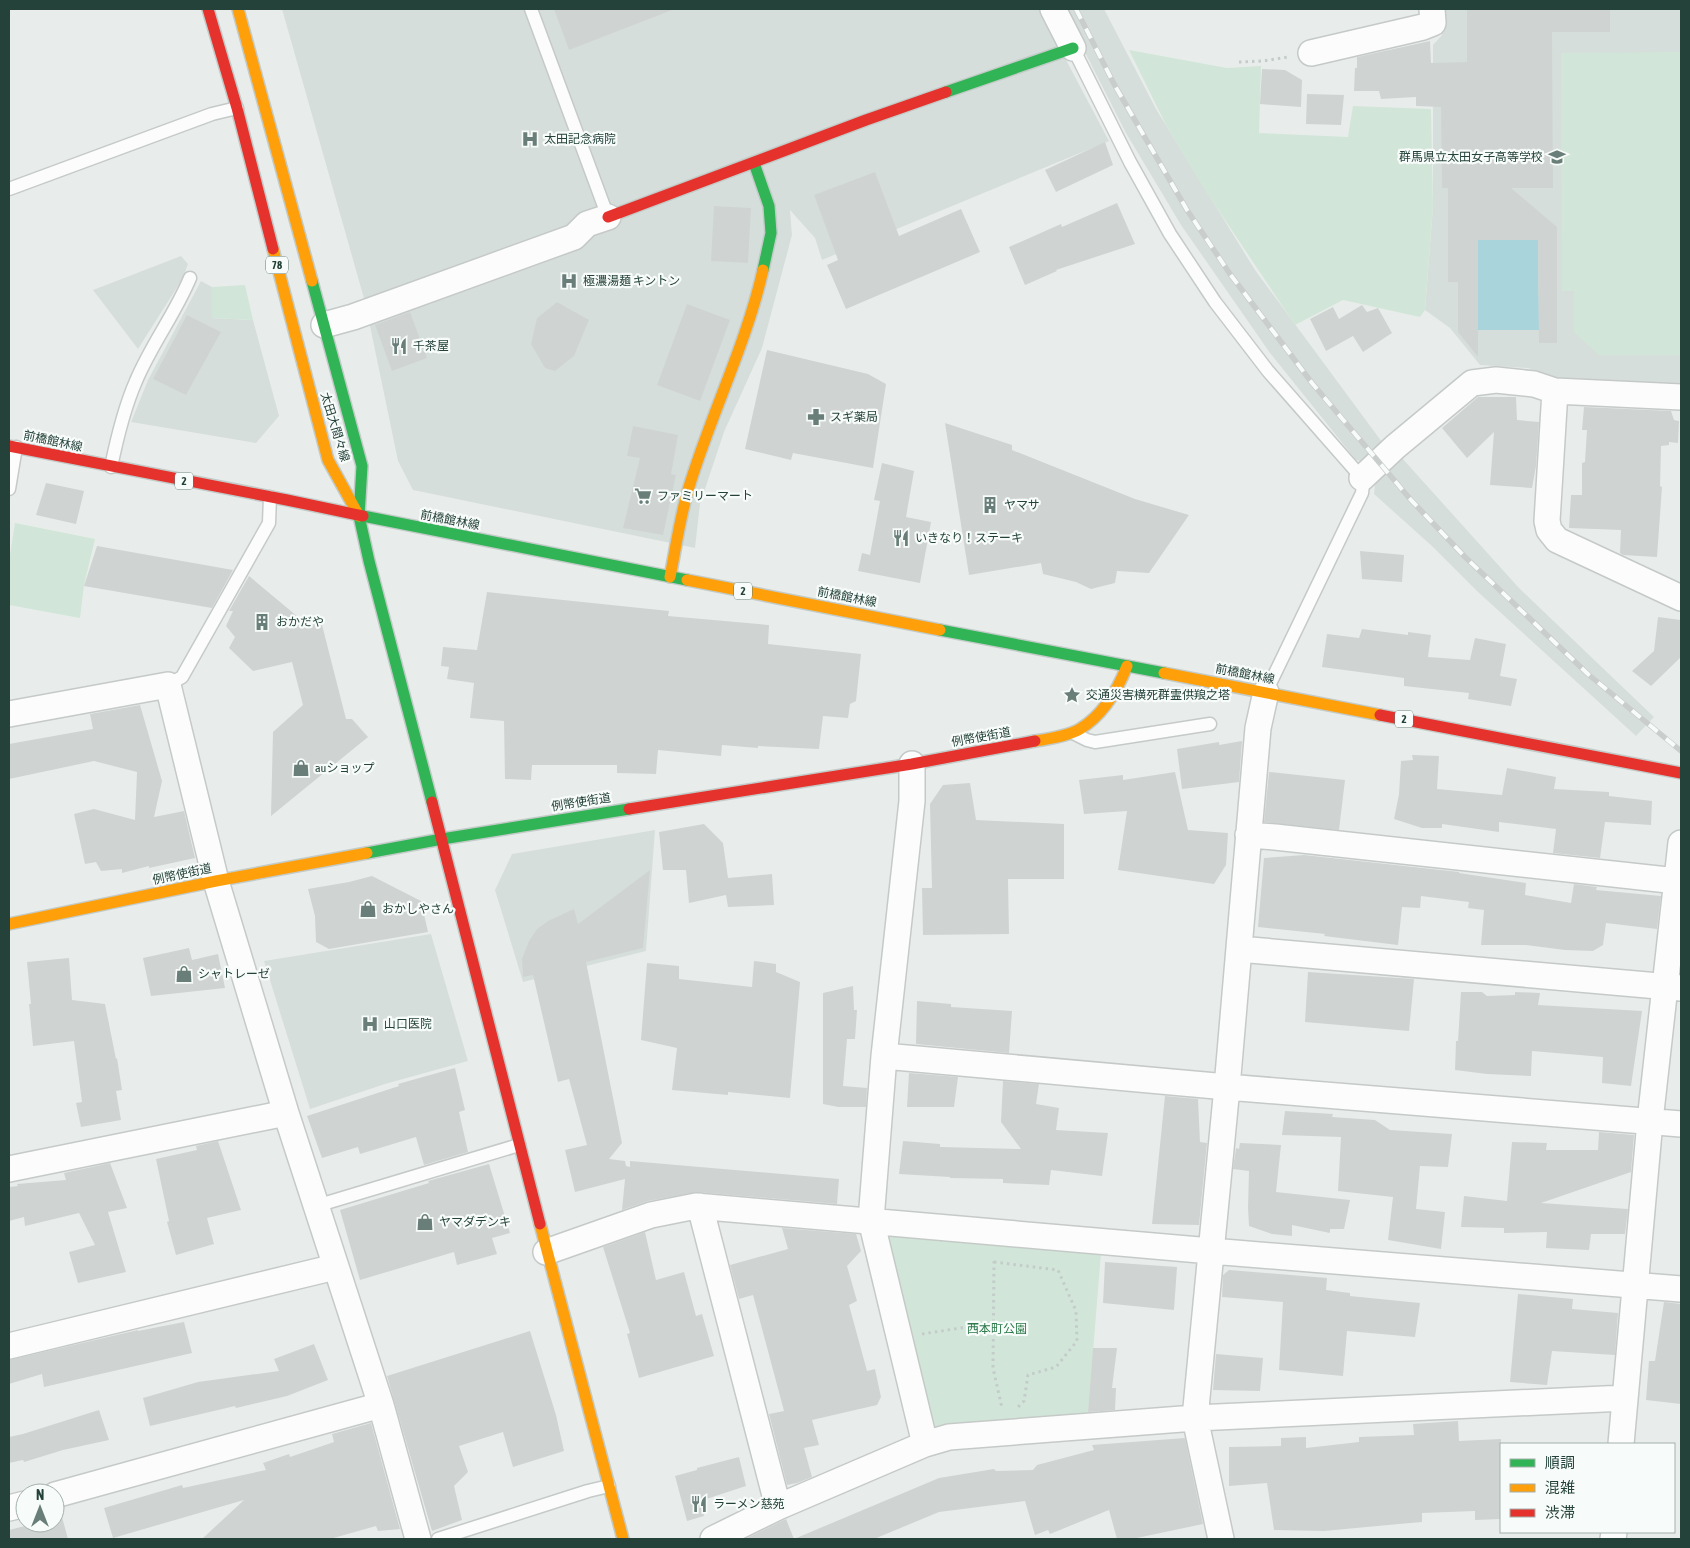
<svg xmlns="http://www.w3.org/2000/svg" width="1690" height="1548" font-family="'Asap Condensed','Noto Sans JP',sans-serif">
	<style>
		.built { fill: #d6dedb }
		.green { fill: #d1e6d8 }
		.water { fill: #a9d4db }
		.building { fill: #cfd4d2 }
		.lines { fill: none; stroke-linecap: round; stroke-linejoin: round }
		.lane-casing { stroke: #c5cac8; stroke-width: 15 }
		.street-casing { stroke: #c5cac8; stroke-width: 28 }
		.fast-casing { stroke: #c3cbc8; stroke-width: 14 }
		.slow-casing { stroke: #c3cbc8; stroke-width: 14 }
		.jam-casing { stroke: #c3cbc8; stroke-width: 14 }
		.path { stroke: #c3ccca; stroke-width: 3; stroke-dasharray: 2.5 4; stroke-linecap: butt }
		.lane { stroke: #fcfcfc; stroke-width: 12 }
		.street { stroke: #fcfcfc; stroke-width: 25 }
		.fast { stroke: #30b455; stroke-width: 11 }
		.slow { stroke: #ff9f0a; stroke-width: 11 }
		.jam { stroke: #e5322d; stroke-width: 11 }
		.rail-casing { stroke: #c9cdcc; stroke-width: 5.5 }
		.rail { stroke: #f7fbf9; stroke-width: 4; stroke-dasharray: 11; stroke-linecap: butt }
		.labels { text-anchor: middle; stroke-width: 4.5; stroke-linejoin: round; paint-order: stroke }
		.shield { fill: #f7fbf9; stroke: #637a73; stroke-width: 1 }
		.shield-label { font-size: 11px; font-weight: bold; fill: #24423a }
		.poi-label { font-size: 12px; fill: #24423a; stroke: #f7fbf9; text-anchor: start }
		.street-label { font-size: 12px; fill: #24423a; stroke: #f7fbf9 }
		.park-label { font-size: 12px; fill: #2d7a4b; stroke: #f7fbf9 }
	</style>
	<rect width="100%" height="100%" fill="#e8edeb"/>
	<path class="built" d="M282,9H1039L1109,141L822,260L815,238L790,210L792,235L762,348L724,432L700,504L695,548L413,490L398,461L365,302Z
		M1063,9H1104L1156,109L1255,270L1382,442L1360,461L1356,460L1270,353L1181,225L1126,133Z
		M1441,9H1681V386L1557,378L1528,368L1480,365L1450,328L1425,310L1433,206V45L1442,35Z
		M181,256L188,264L183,278L138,349L93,290Z
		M201,281L212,287V318L253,320L279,416L256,443L131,422L148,380Z
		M1402,458L1519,588L1654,717L1636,736L1478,592L1433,547L1374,494L1375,484Z
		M655,830L646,951L523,982L495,890L512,854Z
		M431,934L468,1061L385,1084L310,1109L264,961Z"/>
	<path class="green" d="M1129,50L1227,68L1261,66L1259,133L1348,137L1353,106L1431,109L1433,206L1425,310L1420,317L1343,300L1295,325L1207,193L1166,125Z
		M1681,52V355H1599L1574,332V291H1562L1561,53Z
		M245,285L253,320L212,318V287Z
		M15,523L95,539L84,585L80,618L9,605V561Z
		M871,1220L1102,1241L1087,1426L925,1444Z"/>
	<path class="water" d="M1478,240H1538L1539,330H1478Z"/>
	<path class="building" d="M554,9H671L672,10L569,50Z
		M1467,9H1610V32H1552L1553,188H1511L1557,227V343H1539L1538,240H1478V357L1458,332V282H1448V188H1442L1441,107L1416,106V97L1381,99L1379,91H1354L1355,68H1357V57L1430,41L1431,63L1467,62Z
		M1262,69L1285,70L1302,80L1301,107L1260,104Z
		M1307,94L1344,95L1341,125L1306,124Z
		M1105,142L1113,165L1056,192L1045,170Z
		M875,172L899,236L961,209L980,252L846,309L827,265L838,260L814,195Z
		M1117,203L1135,244L1056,270L1057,271L1025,285L1009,247L1061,224L1062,227Z
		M714,206L751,208L748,263L711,261Z
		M557,302L589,320L574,356L555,371L545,368L531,344L537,318Z
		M687,304L730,320L700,401L657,385Z
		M1362,305L1367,312L1378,308L1392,333L1363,352L1353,336L1326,351L1310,319L1333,307L1339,319Z
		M410,312L427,358L392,371L375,325Z
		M187,315L221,332L186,395L153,379Z
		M767,350L868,374L886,384L873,468L793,453L791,460L745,449Z
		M1478,397H1516L1517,420L1539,422L1536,466L1532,488L1490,485L1494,432L1467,458L1442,428Z
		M1584,407L1671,411L1674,420L1679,421L1678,443L1669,442V445L1661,446L1660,486L1662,487L1657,557L1623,555L1620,553L1621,530L1569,528L1571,495H1582V463L1585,462L1587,430H1582Z
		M945,423L1012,445V450L1135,499L1189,515L1149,573L1117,571L1115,583L1091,589L1076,582L1043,574L1041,563L969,575Z
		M633,426L678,435L671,474L676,475L663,535L623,528L640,458L627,456Z
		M882,463L914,471L906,517L931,522L920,583L858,571L862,553L870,555L880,501L874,500Z
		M46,483L84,491L76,524L36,515Z
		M97,546L233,570L212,608L84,586Z
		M1360,551L1404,555L1402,582L1362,579Z
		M249,576L304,622L320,617L346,719H352L368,737L271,816L273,732L303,705L292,662L253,671L229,648L235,637L226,626L233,611H229Z
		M487,592L669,611L668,616L769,625L768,644L861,654L856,701L850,704L848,718L823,716L819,749L758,746V748L722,745L721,756L658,750L656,774L617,773V765H532L531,780L505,779L504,721L470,718L474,683L447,679L449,667L441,666L443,647L477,650Z
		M1658,617L1681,620V657L1651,686L1632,671L1654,651Z
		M1362,629L1408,635V632L1431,635L1428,657L1470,660L1475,638L1506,644L1500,676L1517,679L1511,706L1468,699L1469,693L1404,686V678L1322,667L1327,634L1359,638Z
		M140,705L162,781L154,817L184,811L195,858L149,868V866L122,873V869L101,871L96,862L85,864L74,814L94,809L135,820L137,772L94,761L9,779V744L93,729L90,714Z
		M1242,741L1239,782L1182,789L1177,749L1219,742V745Z
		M1412,755L1439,756L1437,789L1502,795L1507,768L1556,777L1554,789L1609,792V796L1652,801L1651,825L1605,822L1600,858L1553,853L1556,829L1499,822V832L1442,824V828H1422L1394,819L1399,794L1401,761L1413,760Z
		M1175,772L1188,830L1228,833L1226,865L1214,884L1118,870L1127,811L1084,814L1079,780L1123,775V780Z
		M1269,772L1345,780L1339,830L1264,822Z
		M970,783L976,820L1064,824V879H1008L1009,934L923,935L922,888H932L930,804L943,785Z
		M704,824L723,843L728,878L772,874L774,905L728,907L726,895L689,903L686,870H663L659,832Z
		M1304,855L1459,872V873L1526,883L1525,895L1571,903L1574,884L1597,887L1596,890L1661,896L1657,929L1606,923L1603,945L1593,951L1565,950L1526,945H1481L1484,910L1468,908L1469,902L1421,896L1420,908L1402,907L1398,945L1324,936L1325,934L1258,927L1264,858Z
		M650,870L643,948L586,962L622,1143L609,1159L625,1161L626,1166L630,1167V1161L839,1179L837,1204L697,1192L648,1201L622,1210L625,1179L575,1192L565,1150L587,1145L569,1079L558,1082L533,975L523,977L522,959L529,941L537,929L548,921L574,909L578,924Z
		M372,876L421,901L428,932L329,949L316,942L315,916L308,889L349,882Z
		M189,948L192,960L218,954L225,988L151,996L143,958Z
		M69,958L72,1000L105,1004L116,1059L117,1058L122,1090L116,1091L121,1120L81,1127L76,1103L82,1102L74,1041L33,1046L29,1004H31L27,962Z
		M754,961L776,964V972L800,982L790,1098L728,1092V1095L672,1090L677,1048L641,1040L647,963L679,966V979L752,987Z
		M1308,972L1414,979L1409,1031L1305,1022Z
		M853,986L854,1010H857L855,1039H847L843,1086L867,1088L866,1107H838L823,1104V993Z
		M1461,992H1482L1487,996L1515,995V992L1540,993L1538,1005L1642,1011L1631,1086L1602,1083L1603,1057L1532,1051L1531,1076L1487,1074L1455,1070L1456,1041H1458Z
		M917,1001L951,1004V1007L1012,1011L1009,1053L916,1044Z
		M455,1068L465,1110L459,1112L468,1152L424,1165L416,1137L360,1154L358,1147L322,1158L307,1116L399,1086L398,1084Z
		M909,1073L958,1077L954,1107H907Z
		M1003,1081L1039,1084L1036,1104L1059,1108L1056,1130L1108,1133L1102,1176L1051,1170L1049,1185L1003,1183V1179L950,1178V1177L899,1174L903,1141L940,1144V1147L1021,1149L1001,1122Z
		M1165,1096L1198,1099L1200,1142L1207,1143L1199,1225L1152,1224Z
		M1285,1111L1333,1114L1332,1117L1375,1120L1390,1130L1452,1134L1448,1167L1420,1166L1416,1209L1445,1212L1441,1249L1388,1240L1393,1197L1338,1191L1341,1137L1282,1135Z
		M1599,1132L1634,1135L1631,1172L1541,1203L1628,1209L1625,1234H1591L1589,1250L1546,1248L1547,1232L1504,1233V1228L1461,1227L1464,1196L1507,1201L1512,1142L1547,1143L1546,1150H1598Z
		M218,1141L241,1210L207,1218L214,1244L176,1255L167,1222L169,1221L156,1159L197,1150L196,1146Z
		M1240,1143L1281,1145L1276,1192L1350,1200L1344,1229H1330V1233L1292,1225V1236L1272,1234L1249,1226L1248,1208L1249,1171L1233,1169L1236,1148L1239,1149Z
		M110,1163L127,1208L108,1212L126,1272L78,1283L69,1252L95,1245L79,1213L25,1226L24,1217L9,1221V1187L18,1186L17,1184L66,1180L64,1173Z
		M489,1164L510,1233L492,1238L497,1254L457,1265L454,1252L360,1280L340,1210L429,1183L428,1181Z
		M782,1228L856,1234L861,1251L847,1266L857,1301L849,1305L867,1371L875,1369L881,1397L877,1405L812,1420L819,1445L804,1448L812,1477L797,1483L787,1485L769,1414L784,1411L753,1295L739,1299L730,1265L788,1249Z
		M645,1232L656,1280L684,1272L696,1316L702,1314L714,1356L639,1378L627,1334L630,1333L603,1247Z
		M1105,1262L1177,1267L1174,1310L1103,1303Z
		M1229,1270L1327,1278L1326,1290L1350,1293V1296L1420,1303L1415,1337L1347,1331L1343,1376L1279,1370L1283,1302L1222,1297L1223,1275Z
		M1518,1294L1573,1299L1572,1309L1618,1313L1615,1355L1552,1351L1547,1385L1510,1382Z
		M1664,1302L1681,1304V1404L1646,1400L1649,1361H1655Z
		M184,1322L192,1353L44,1387L42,1374L9,1384V1360L138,1330V1331Z
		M530,1331L556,1415L564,1451L513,1467L503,1432L459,1446L468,1472L454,1486L462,1520L432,1531L387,1376Z
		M314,1344L328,1380L287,1396L236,1408L235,1406L150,1426L143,1398L198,1382L279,1371L274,1359Z
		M1093,1348H1117L1112,1388H1116L1115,1410L1088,1412Z
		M1216,1354L1263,1358L1260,1391L1213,1390Z
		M99,1410L109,1440L63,1450L24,1462L23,1460L9,1463V1437L23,1434Z
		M1458,1421L1459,1441L1501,1439V1519L1475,1520V1511L1422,1513V1522L1399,1524L1324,1531L1274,1530L1267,1483L1229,1486V1447L1281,1446V1438L1306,1437V1448L1359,1442V1437L1414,1435L1413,1424Z
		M371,1423L400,1529L378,1531L376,1526L330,1539H202L244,1500L113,1538L104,1508L182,1485L183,1488L266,1470L263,1463L289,1454L290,1457L334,1442L332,1434Z
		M1185,1438L1203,1524L1132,1539H1117L1109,1510L1050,1534L1048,1530L1035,1535L1025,1501L939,1512L874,1539H745L786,1519L794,1539L939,1478L994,1469L996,1471L1033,1470L1037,1465L1094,1450L1092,1445Z
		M739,1457L746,1486L700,1501L704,1516L687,1521L675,1476L697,1470V1468Z
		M62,1517L68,1539H9V1530L37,1523H55V1518Z"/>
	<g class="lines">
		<g class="lane-casing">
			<path id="lane" d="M531,9L608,217
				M1073,48L1130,162L1170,234L1215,302L1268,371L1362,478L1363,484L1362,493L1266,692
				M9,189L212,114L237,108
				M111,467C117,438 124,408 136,381C151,345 175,314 190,278
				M9,489L16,447
				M168,685L182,677L269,523L270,497
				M1073,733L1087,740L1095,742L1210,724
				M316,1206L519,1145
				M438,1539L588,1491L609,1486"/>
		</g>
		<g class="street-casing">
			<path id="street" d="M1053,9L1073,48
				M1311,53L1423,27L1433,23L1432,9
				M324,325L353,317L574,237L587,224L608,217
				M1555,391L1681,397
				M1362,478L1395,447L1472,383L1496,380L1534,384L1555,391L1547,521L1549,530L1557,540L1681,598
				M9,714L168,685L216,881L286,1113L381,1405L418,1539
				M912,764V801L884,1056L871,1220L925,1444
				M1248,835L1275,837L1677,881
				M1239,949L1681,988
				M884,1056L1227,1087L1681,1124
				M9,1169L286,1113
				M700,1206L778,1507
				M546,1252L651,1215L696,1206L1211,1251L1681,1289
				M9,1346L335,1267
				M1621,1444L1650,1121L1681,843
				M55,1495L381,1405
				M9,1508L25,1504
				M713,1539L778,1507L925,1444L949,1437L1195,1418L1625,1398
				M1221,1539L1195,1418L1227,1087L1258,728L1266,692
				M1613,1539L1614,1532"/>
		</g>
		<g class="fast-casing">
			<path id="fast" d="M946,92L1073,48
				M754,163L769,206L771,233L763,270
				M312,281L362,466L359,516
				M359,516L369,561L432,802
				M363,516L687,580
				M940,630L1164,673
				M367,853L442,839L629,809"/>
		</g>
		<g class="slow-casing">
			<path id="slow" d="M238,9L312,281
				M273,249L328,460L359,516
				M670,577C676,547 680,516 689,487C711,414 746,345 763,270
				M687,580L940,630
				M1164,673L1380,715
				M1035,741C1049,739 1068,736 1080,729C1103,715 1118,689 1127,666
				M9,924L216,881L367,853
				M540,1224L623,1539"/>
		</g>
		<g class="jam-casing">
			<path id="jam" d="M208,9L237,108L273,249
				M608,217L866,120L946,92
				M9,446L287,500L363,516
				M1380,715L1681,773
				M432,802L540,1224
				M629,809L912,764L1035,741"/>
		</g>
		<path class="path" d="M1239,62L1263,61L1288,57
			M994,1261L993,1368L1002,1408
			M994,1262L1058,1270L1076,1311L1077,1341L1056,1367L1028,1375L1024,1401L1018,1407
			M922,1334L993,1323"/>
		<use href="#lane" class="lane"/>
		<use href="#street" class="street"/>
		<use href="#fast" class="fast"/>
		<use href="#slow" class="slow"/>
		<use href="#jam" class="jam"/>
		<g class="rail-casing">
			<path id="rail" d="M1076,9L1114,84L1187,210L1230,274L1312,383L1411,500L1465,557L1589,675L1681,751"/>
		</g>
		<use href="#rail" class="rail"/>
	</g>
	<defs>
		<g id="hospital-bare" transform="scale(1.35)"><path d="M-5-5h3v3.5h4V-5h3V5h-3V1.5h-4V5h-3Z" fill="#697e78" stroke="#f7fbf9" stroke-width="2.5" paint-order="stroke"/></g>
		<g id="school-bare" transform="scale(1.35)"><path d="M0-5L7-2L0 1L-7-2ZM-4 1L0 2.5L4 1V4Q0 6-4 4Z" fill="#697e78" stroke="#f7fbf9" stroke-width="2.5" paint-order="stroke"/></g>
		<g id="restaurant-bare" transform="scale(1.35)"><path d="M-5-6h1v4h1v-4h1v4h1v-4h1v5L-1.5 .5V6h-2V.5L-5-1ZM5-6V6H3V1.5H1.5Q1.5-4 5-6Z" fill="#697e78" stroke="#f7fbf9" stroke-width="2.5" paint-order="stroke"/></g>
		<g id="pharmacy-bare" transform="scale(1.35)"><path d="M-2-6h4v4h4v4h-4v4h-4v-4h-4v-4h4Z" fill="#697e78" stroke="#f7fbf9" stroke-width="2.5" paint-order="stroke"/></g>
		<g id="supermarket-bare" transform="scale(1.35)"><path d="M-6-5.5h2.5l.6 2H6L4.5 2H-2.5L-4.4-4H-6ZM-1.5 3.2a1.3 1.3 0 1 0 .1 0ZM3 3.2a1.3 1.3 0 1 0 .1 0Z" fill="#697e78" stroke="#f7fbf9" stroke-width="2.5" paint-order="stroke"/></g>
		<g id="building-bare" transform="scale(1.35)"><path d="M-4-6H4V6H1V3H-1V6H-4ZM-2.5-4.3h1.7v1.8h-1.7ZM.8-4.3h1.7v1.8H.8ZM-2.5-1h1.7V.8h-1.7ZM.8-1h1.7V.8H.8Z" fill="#697e78" stroke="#f7fbf9" stroke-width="2.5" paint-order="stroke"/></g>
		<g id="sight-bare" transform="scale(1.35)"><path d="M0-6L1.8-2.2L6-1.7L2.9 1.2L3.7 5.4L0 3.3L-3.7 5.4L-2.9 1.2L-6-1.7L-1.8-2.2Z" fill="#697e78" stroke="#f7fbf9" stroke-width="2.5" paint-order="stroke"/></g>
		<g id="shop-bare" transform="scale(1.35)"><path d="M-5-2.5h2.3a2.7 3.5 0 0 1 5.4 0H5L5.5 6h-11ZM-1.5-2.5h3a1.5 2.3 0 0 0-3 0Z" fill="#697e78" stroke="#f7fbf9" stroke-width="2.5" paint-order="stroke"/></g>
	</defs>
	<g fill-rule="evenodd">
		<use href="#hospital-bare" x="530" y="139"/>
		<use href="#school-bare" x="1557" y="157"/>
		<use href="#hospital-bare" x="569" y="281"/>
		<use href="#restaurant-bare" x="399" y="346"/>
		<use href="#pharmacy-bare" x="816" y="417"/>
		<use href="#supermarket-bare" x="643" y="496"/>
		<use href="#building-bare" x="990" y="505"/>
		<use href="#restaurant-bare" x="901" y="538"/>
		<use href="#building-bare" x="262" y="622"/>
		<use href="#sight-bare" x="1072" y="695"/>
		<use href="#shop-bare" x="301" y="768"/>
		<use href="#shop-bare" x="368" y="909"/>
		<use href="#shop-bare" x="184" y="974"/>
		<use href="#hospital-bare" x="370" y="1024"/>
		<use href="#shop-bare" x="425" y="1222"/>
		<use href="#restaurant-bare" x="699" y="1504"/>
	</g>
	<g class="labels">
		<g class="shield">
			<rect x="266" y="256.5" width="22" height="17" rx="4"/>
			<rect x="175" y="472.5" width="18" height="17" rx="4"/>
			<rect x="734" y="582.5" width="18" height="17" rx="4"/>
			<rect x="1395" y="710.5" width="18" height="17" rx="4"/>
		</g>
		<g class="shield-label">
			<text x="277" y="269">78</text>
			<text x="184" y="485">2</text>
			<text x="743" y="595">2</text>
			<text x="1404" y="723">2</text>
		</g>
		<g class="poi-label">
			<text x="544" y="143">太田記念病院</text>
			<text x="1543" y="161" text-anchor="end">群馬県立太田女子高等学校</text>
			<text x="583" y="285">極濃湯麺 キントン</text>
			<text x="413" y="350">千茶屋</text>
			<text x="830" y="421">スギ薬局</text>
			<text x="657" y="500">ファミリーマート</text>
			<text x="1004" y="509">ヤマサ</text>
			<text x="915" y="542">いきなり！ステーキ</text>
			<text x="276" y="626">おかだや</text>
			<text x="1086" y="699">交通災害横死群霊供羪之塔</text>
			<text x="315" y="772">auショップ</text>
			<text x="382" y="913">おかしやさん</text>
			<text x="198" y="978">シャトレーゼ</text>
			<text x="384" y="1028">山口医院</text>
			<text x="439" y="1226">ヤマダデンキ</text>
			<text x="713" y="1508">ラーメン慈苑</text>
		</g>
		<g class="street-label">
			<text transform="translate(335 427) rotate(73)" y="4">太田大間々線</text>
			<text transform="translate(53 441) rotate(12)" y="4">前橋館林線</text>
			<text transform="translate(450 520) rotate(11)" y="4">前橋館林線</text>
			<text transform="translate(847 597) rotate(11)" y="4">前橋館林線</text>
			<text transform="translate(1245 674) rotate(11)" y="4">前橋館林線</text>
			<text transform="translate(981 737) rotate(-10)" y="4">例幣使街道</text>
			<text transform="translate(581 802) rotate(-9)" y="4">例幣使街道</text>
			<text transform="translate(182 874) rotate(-12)" y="4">例幣使街道</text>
		</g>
		<g class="park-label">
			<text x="997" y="1333">西本町公園</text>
		</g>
	</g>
	<rect width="1690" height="1548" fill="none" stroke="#24423a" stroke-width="20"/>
	<rect x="1500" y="1443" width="175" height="90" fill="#f7fbf9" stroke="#a3b1ad"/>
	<rect x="1510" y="1459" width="25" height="8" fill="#30b455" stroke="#a3b1ad"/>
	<text x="1545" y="1468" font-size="15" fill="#24423a">順調</text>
	<rect x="1510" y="1484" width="25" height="8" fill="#ff9f0a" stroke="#a3b1ad"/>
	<text x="1545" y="1493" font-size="15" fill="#24423a">混雑</text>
	<rect x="1510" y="1509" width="25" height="8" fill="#e5322d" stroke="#a3b1ad"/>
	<text x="1545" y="1518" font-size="15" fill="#24423a">渋滞</text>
	<g transform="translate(40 1508)"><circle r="24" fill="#f7fbf9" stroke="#a3b1ad"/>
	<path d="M0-4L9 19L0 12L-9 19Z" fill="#697e78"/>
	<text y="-8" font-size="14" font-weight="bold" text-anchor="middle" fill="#24423a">N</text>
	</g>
</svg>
